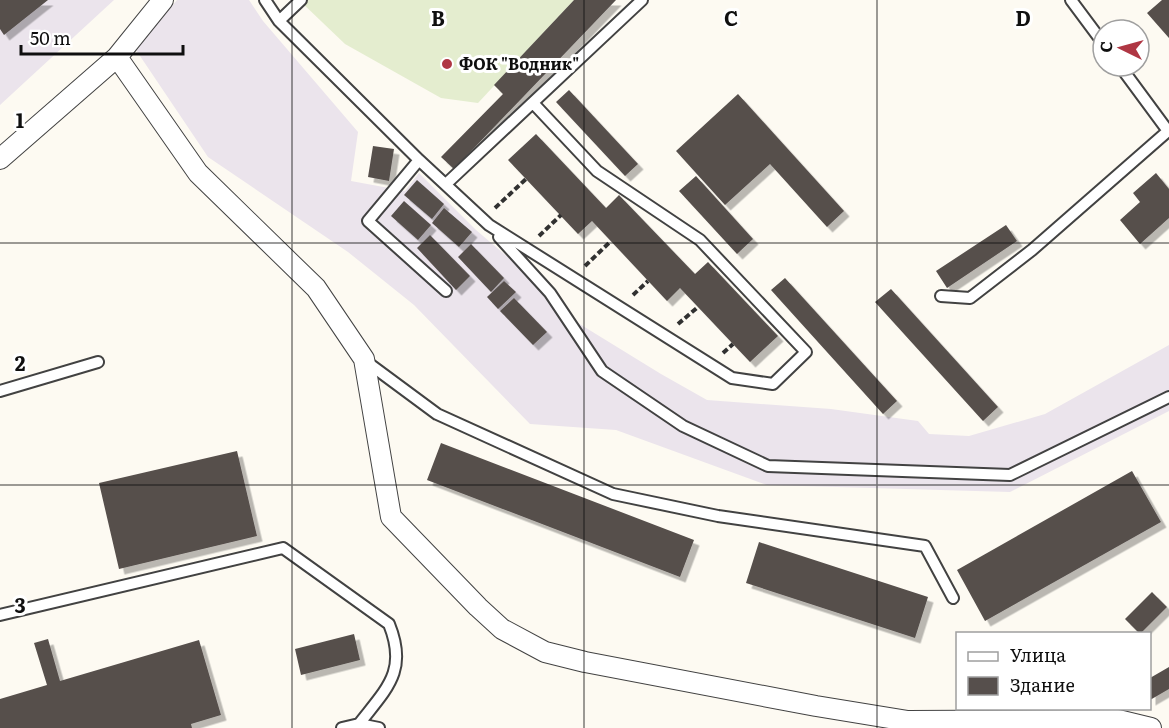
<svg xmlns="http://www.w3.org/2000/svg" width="1169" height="728" font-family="Literata,serif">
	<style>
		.industrial { fill: #ebe4ec }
		.pitch { fill: #e4edcf }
		.building { fill: #564f4c; filter: url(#shadow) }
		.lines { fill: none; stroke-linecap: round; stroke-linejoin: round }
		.lane-casing { stroke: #424242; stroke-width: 14 }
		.street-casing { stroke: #424242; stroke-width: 22 }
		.path { stroke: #313131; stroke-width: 4; stroke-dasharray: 6 3; stroke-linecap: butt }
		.lane { stroke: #fff; stroke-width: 10 }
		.street { stroke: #fff; stroke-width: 20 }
		.grid { fill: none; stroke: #0f0f0f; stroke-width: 1.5; stroke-opacity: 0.55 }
		.poi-dot { fill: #af3643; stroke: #fff; stroke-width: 2 }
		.labels { text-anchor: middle; stroke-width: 6; stroke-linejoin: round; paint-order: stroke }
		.poi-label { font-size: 16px; font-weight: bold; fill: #0f0f0f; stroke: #fff; text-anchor: start }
		.grid-label { font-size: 20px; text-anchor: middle; font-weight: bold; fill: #0f0f0f; stroke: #fff; stroke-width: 6; stroke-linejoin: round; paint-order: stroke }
	</style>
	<defs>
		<filter id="shadow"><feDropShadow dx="5.5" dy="5.5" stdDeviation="0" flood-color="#0004"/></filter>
	</defs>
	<rect width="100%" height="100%" fill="#fdfaf2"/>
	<path class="industrial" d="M0,0H114L0,105Z
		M177,0H249L263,21L358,132L351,181L405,191L419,173L476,230L550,293L578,323L661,374L707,400L831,409L918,421L929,434L969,436L1045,414L1169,345V411L1010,492L767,485L616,430L530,424L414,305L348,252L208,157L136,50Z"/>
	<path class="pitch" d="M299,0H574L478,103L441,98L345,44Z"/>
	<path class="building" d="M0,0H48L4,35L0,29Z
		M574,0H616L454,169L441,157L503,94L494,85Z
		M1162,0H1169V38L1147,13Z
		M569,90L638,164L625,176L556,102Z
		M738,94L844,211L827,227L770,164L725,205L676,151Z
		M536,134L606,208L619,195L695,274L708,262L778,336L750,362L680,288L667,301L592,221L578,234L508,160Z
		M373,146L394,149L389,181L368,177Z
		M1156,173L1169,189V218L1140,244L1120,220L1140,202L1133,193Z
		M696,176L753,239L737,254L679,191Z
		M417,180L444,204L432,219L404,195Z
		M404,201L431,225L418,240L391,216Z
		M444,208L472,232L459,247L432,223Z
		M1006,225L1017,241L947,288L936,271Z
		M430,235L470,276L456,290L417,248Z
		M471,244L504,278L491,292L458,257Z
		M785,278L897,401L883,414L771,290Z
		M504,281L516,292L498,309L487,297Z
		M891,289L998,407L983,421L875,302Z
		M514,298L547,332L533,345L500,311Z
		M441,443L694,540L680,577L427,480Z
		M237,451L257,536L119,569L99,483Z
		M1132,471L1161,522L985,621L957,570Z
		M759,542L928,597L915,638L746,583Z
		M1152,592L1167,607L1140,634L1125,619Z
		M354,634L360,660L301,675L295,649Z
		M48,639L60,681L199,640L221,715L191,724L192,728H0V699L47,685L34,643Z
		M1169,667V689L1150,700V678Z"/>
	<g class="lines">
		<g class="lane-casing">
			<path id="lane" d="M265,0L279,21L419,160L489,225L732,378L773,384L806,352L700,240L597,171L533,103
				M1071,0L1103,43
				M279,21L301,0
				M419,160L368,221L446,291
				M446,184L642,0
				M499,237L550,293L602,371L683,426L768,466L1010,475L1169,397
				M941,296L970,298L1032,250L1168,131L1120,66
				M364,360L437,414L613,494L718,516L925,546L953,598
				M0,391L98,362
				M0,615L283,548L389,624C408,671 387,688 359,724
				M342,728L359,724L379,728"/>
		</g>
		<g class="street-casing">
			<path id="street" d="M117,57L198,173L316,288L364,359L391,517L478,607L502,629L545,652L585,662L816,706L908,721L1118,720L1151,728
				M0,159L117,57L163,0"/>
		</g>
		<path class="path" d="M495,208L526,179
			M539,236L561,215
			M585,266L611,241
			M633,295L648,281
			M678,324L698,307
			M723,353L733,344"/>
		<use href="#lane" class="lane"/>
		<use href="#street" class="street"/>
	</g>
	<path class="grid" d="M292,0V728M584,0V728M877,0V728M0,243H1169M0,485H1169"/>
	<circle class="poi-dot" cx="447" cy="64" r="6"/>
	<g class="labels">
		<g class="poi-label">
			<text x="459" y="70">ФОК "Водник"</text>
		</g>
	</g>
	<g class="grid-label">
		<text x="438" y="26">B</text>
		<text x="731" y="26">C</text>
		<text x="1023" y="26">D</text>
		<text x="20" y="128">1</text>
		<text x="20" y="371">2</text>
		<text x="20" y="613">3</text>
	</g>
	<rect x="956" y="632" width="195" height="78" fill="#ffffff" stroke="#9f9f9f" stroke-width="1.5"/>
	<rect x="968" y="652" width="30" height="9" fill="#ffffff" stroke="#9f9f9f" stroke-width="1.5"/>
	<text x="1010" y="662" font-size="18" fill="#0f0f0f">Улица</text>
	<rect x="968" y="677" width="30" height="18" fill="#564f4c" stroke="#9f9f9f" stroke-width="1.5"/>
	<text x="1010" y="692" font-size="18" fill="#0f0f0f">Здание</text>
	<g transform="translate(1121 48) rotate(275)"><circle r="28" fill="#ffffff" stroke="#9f9f9f" stroke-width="1.5"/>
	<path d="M0-4.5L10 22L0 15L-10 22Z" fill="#af3643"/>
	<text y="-9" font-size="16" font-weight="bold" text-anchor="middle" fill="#0f0f0f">С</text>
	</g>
	<path d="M21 45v9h162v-9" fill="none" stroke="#0f0f0f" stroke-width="3"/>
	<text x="30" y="45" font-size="18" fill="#0f0f0f" stroke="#ffffff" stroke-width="4.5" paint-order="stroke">50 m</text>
</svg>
